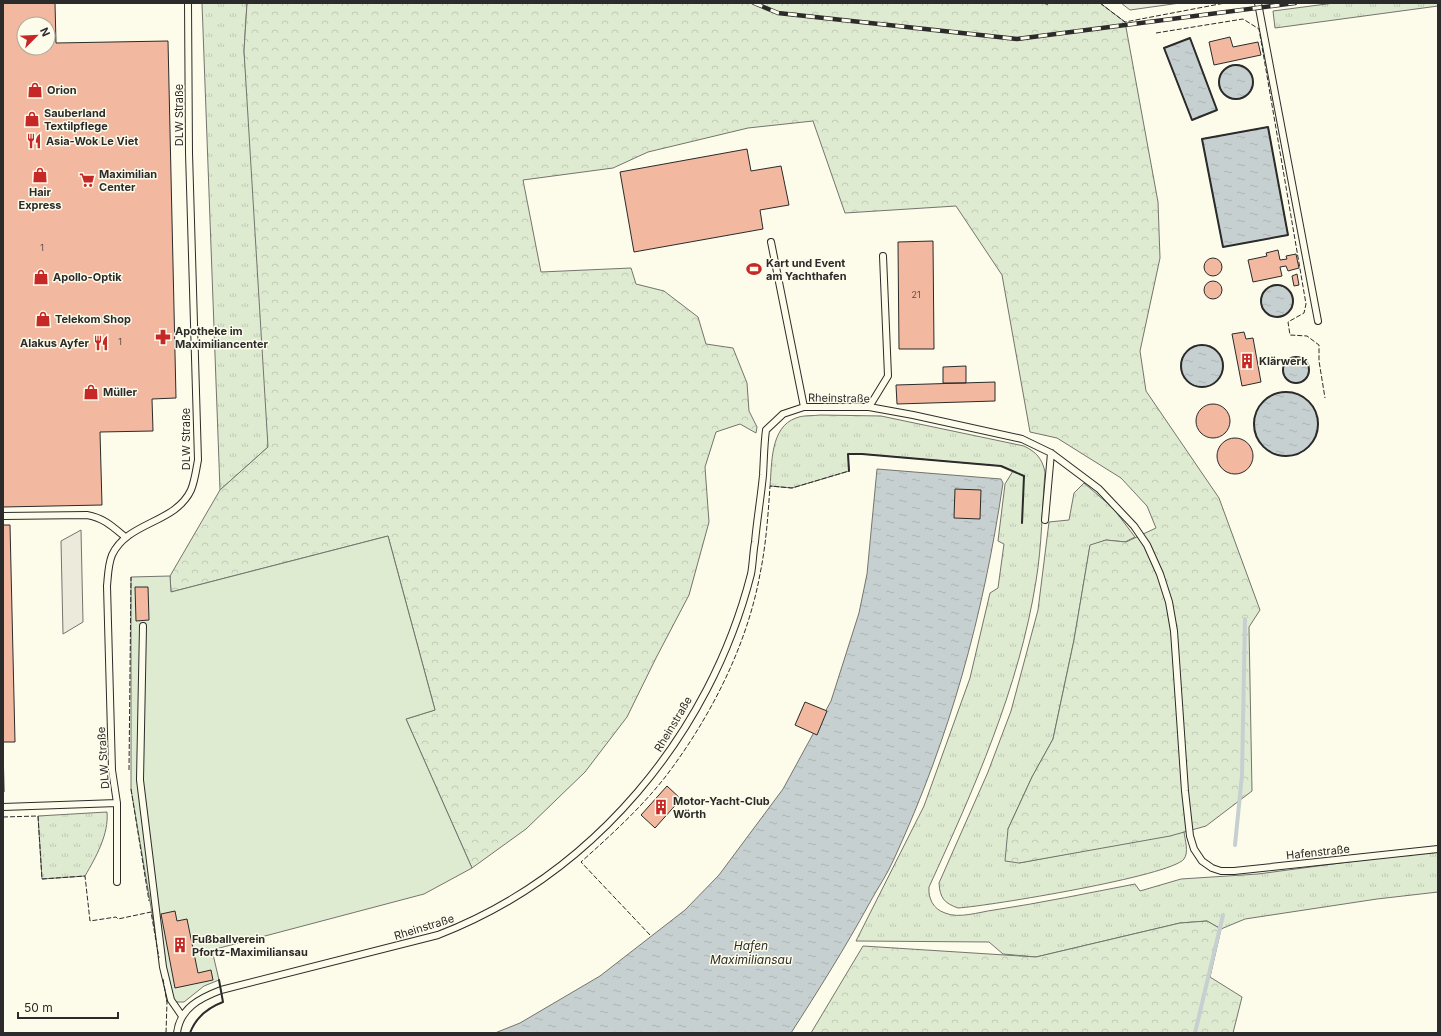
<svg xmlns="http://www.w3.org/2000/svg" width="1441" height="1036" font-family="Inter,sans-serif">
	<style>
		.grass { fill: url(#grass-tufts); stroke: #74746e }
		.forest { fill: url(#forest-crowns); stroke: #74746e }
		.green { fill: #deebd1; stroke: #74746e }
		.parking { fill: #eceadb; stroke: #74746e }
		.water { fill: url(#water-ripples); stroke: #74746e }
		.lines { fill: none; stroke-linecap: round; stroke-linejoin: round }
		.stream { stroke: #c7d0d0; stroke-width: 4 }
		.building { fill: #f2b8a0; stroke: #2b2b2b; fill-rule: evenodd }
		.lane-casing { stroke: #2b2b2b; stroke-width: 8 }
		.lane { stroke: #fdfbea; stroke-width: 6 }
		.rail-casing { stroke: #2b2b2b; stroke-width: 4.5 }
		.rail { stroke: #fdfbea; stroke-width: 3; stroke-dasharray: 9; stroke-linecap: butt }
		.fence { stroke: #2b2b2b; stroke-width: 1; stroke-dasharray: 5 2; stroke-linecap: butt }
		.wall { stroke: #2b2b2b; stroke-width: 2 }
		.labels { text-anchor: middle; stroke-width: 3; stroke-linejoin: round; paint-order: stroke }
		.number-label { font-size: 9px; fill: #5d4e48 }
		.poi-label { font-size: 11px; font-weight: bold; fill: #2b2b2b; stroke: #fdfbea; text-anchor: start }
		.street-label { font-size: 11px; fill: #2b2b2b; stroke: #fdfbea }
		.water-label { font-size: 12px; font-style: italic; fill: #2b2b2b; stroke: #fdfbea }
	</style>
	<defs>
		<pattern id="grass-tufts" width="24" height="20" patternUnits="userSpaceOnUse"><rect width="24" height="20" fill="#deebd1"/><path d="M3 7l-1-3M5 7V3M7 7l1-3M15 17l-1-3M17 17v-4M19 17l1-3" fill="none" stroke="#bfcab4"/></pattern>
		<pattern id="forest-crowns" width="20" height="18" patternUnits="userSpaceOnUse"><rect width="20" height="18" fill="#deebd1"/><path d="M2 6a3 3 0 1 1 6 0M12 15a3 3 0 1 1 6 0" fill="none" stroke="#bfcab4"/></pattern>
		<pattern id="water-ripples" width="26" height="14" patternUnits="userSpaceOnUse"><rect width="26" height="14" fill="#c7d0d0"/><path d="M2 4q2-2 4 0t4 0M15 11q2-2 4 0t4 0" fill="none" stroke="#abb3b3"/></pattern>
	</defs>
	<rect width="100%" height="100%" fill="#fdfbea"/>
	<path class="grass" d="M202,3H247L244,51L268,364V447L220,490Z
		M1334,3H1438V6L1275,28L1273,11Z
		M820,415L881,416L1024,446C1036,452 1042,458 1045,472C1042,508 1042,545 1036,581C1019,688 974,789 929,887C928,898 933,909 945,913C959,919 979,912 994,910C1041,903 1088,893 1135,884L1140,891L1181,879L1258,874L1438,850V892L1377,899L1245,919L1221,929L1207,921L1180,923L1036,957L1003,954L989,942L856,941L924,806L970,678L990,593L998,588L1004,544L998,541L1005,484L1013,471L1001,466L862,454H848L849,471L792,488L770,486C772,464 770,427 796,418C803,415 813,416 820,415Z
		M1084,483L1113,508L1135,537L1125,542L1106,540L1090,546L1074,640L1053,739L1032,777L1008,829L1019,863L1184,832C1185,840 1189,852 1184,859C1171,876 989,906 958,908C944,903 940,898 939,883L988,772L1011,711L1038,610L1049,522L1069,520L1074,493Z
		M107,812C109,834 96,857 85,876L42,879L38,816Z"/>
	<path class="forest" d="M247,3H1043L1048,5L1046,3H1100L1125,22L1158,202L1160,258L1140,351L1146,391L1219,498L1260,610L1249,627L1252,791L1206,826L1170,836L1019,863L1005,861L1008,829L1032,777L1053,739L1074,640L1090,545L1106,540L1126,542L1156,528L1147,506L1121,478L1057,438L1030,432L1002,275L956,206L845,213L813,121L748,128L648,152L613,168L523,180L541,272L631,268L636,284L664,291L698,317L706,344L733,348L747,383L749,411L757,427L756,433L740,424L716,432L705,467L709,522L689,595L656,658L627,717L585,772L526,829L472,868L406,719L435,710L388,536L171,592L170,576L220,490L268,447L244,51Z
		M1207,921L1221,929L1210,977L1242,997L1233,1033H811L863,946L1036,957L1180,923Z"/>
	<path class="green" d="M388,536L435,710L406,719L472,868L424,894L212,950L219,980L204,986L184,1002H167L131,789V577L170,576L171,592Z"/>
	<path class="parking" d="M1121,3H1180L1130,10Z
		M81,530L83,622L63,634L61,541Z"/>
	<path class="water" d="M1190,38L1217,110L1192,120L1164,48Z
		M1219 82a17 17 0 1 1 34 0a17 17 0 1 1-34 0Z
		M1268,127L1288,235L1223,247L1202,139Z
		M1261 301a16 16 0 1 1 32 0a16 16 0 1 1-32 0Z
		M1181 366a21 21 0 1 1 42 0a21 21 0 1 1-42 0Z
		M1283 370a13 13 0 1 1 26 0a13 13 0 1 1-26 0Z
		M1254 424a32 32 0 1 1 64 0a32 32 0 1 1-64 0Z
		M877,469L1001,479L1003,483C983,617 950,737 894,859C887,875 877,889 869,904C845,948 818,991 791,1033H495L520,1023L600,976L685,910L719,875L783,789L831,701L859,613L867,574Z"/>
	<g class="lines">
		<path class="stream" d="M1235,845L1242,775L1245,619
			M1195,1033L1223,915"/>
	</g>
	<path class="building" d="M3,3H55L56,43L168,41L176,398L152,399L153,431L100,432L102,505L3,507ZM24,24H48V48H24Z
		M1230,37L1233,47L1258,42L1261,55L1214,65L1209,42Z
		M747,149L751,171L781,166L789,205L760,210L763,229L634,252L620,172Z
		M933,241L934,349H899L898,242Z
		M1278,250L1280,260L1287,259L1286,256L1296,254L1299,268L1288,271L1286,266L1280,267L1282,276L1253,282L1248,260L1267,256L1266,253Z
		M1204 267a9 9 0 1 1 18 0a9 9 0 1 1-18 0Z
		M1297,274L1299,285L1294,286L1292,276Z
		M1204 290a9 9 0 1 1 18 0a9 9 0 1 1-18 0Z
		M1244,332L1246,339L1253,338L1261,382L1242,386L1232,334Z
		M966,366V383H943V367Z
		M995,382V401L897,404L896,385Z
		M1196 421a17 17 0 1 1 34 0a17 17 0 1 1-34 0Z
		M1217 456a18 18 0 1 1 36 0a18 18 0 1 1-36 0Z
		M955,489L981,490L980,519L954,518Z
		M3,525H10L15,742H3Z
		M135,587H148L149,620L136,621Z
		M805,702L827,711L817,735L795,725Z
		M3,742L4,792H3Z
		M667,786L681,799L655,828L641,815Z
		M175,911L177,921L187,919L198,973L211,970L213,980L175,988L161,914Z"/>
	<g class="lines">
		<g class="lane-casing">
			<path id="lane" d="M1258,3L1318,321
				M771,242L804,407
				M869,407L888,376L883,256
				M3,516L87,515C104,518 113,527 125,537
				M1045,520L1051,453
				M143,626L140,780L163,967L171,1000L182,1016
				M3,807L117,803
				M117,882V803L112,770L107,586C108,576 108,565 112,555C128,521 175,524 191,490C195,480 196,470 198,460L189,153L188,3
				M177,1033C180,1008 200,998 221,990L438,935C593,875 710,735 751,574C753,564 753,552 755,542C757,519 761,497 763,475C764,459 764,445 766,430L783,414L804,407H869L913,415L1022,439L1051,453L1099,489L1134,526L1147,545L1160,574L1169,602L1174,631L1185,791L1190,836L1194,849L1202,861L1212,868L1221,871H1234L1438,849"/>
		</g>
		<use href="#lane" class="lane"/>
		<g class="rail-casing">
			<path id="rail" d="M754,3L778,13L1017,39L1295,3"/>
		</g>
		<use href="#rail" class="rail"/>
		<path class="fence" d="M1100,3L1125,22L1225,3
			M1156,33L1243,19L1259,29L1306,304L1304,313L1288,322L1290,335L1307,336L1319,345V361L1325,398
			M129,770L131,577
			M131,789L149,901
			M3,817L38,816L42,879L85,876L90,921L116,917L118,919L151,912L159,958
			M650,935L581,862C611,835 641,808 666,776C710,718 747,646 760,574C766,545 768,516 770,486L792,488L849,471
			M163,979L167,1002L166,1033"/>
		<path class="wall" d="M1190,38L1217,110L1192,120L1164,48Z
			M1219 82a17 17 0 1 1 34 0a17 17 0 1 1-34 0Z
			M1268,127L1288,235L1223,247L1202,139Z
			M1261 301a16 16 0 1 1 32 0a16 16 0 1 1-32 0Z
			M1181 366a21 21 0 1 1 42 0a21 21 0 1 1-42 0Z
			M1283 370a13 13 0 1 1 26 0a13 13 0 1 1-26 0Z
			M1254 424a32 32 0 1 1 64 0a32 32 0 1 1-64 0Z
			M849,471L848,454H862L1001,466L1024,476L1022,523
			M190,1033C196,1017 207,1008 223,1002L219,980"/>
	</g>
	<defs>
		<g id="shop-bare" transform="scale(1.2)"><path d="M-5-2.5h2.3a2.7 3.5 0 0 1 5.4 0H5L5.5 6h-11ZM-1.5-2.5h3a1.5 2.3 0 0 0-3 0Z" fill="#c62828" stroke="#fdfbea" stroke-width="2.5" paint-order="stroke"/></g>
		<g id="restaurant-bare" transform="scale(1.2)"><path d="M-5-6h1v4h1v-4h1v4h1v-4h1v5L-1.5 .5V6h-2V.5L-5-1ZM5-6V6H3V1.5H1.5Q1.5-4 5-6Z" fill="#c62828" stroke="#fdfbea" stroke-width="2.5" paint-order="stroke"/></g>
		<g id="supermarket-bare" transform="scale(1.2)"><path d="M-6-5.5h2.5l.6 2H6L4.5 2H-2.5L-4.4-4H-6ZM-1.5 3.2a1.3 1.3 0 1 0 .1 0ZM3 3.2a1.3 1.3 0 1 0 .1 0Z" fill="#c62828" stroke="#fdfbea" stroke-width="2.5" paint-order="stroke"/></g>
		<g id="stadium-bare" transform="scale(1.2)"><path d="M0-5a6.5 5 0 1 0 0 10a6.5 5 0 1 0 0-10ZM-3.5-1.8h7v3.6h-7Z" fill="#c62828" stroke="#fdfbea" stroke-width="2.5" paint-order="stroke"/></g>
		<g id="pharmacy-bare" transform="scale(1.2)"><path d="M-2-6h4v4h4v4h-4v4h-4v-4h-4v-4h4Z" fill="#c62828" stroke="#fdfbea" stroke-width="2.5" paint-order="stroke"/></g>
		<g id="building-bare" transform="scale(1.2)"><path d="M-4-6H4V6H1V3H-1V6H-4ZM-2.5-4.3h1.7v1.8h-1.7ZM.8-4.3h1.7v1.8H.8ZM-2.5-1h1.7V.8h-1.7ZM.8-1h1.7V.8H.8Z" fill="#c62828" stroke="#fdfbea" stroke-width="2.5" paint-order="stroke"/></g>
	</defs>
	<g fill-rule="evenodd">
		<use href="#shop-bare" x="35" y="90"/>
		<use href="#shop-bare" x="32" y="119"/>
		<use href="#restaurant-bare" x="34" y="141"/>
		<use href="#shop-bare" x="40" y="175"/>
		<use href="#supermarket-bare" x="87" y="180"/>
		<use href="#stadium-bare" x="754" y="269"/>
		<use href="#shop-bare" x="41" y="277"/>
		<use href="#shop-bare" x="43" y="319"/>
		<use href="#pharmacy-bare" x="163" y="337"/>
		<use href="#restaurant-bare" x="101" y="343"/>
		<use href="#building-bare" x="1247" y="361"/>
		<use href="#shop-bare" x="91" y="392"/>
		<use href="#building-bare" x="661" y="807"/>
		<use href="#building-bare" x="180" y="945"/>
	</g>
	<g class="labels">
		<g class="number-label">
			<text x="42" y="251">1</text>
			<text x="916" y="298">21</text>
			<text x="120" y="345">1</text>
		</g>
		<g class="poi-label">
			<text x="47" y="94">Orion</text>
			<text x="44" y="117">Sauberland<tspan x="44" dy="13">Textilpflege</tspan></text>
			<text x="46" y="145">Asia-Wok Le Viet</text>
			<text x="99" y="178">Maximilian<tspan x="99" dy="13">Center</tspan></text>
			<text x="40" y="196" text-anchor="middle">Hair<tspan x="40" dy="13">Express</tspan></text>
			<text x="766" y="267">Kart und Event<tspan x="766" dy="13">am Yachthafen</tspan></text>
			<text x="53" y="281">Apollo-Optik</text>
			<text x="55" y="323">Telekom Shop</text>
			<text x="175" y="335">Apotheke im<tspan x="175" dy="13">Maximiliancenter</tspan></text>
			<text x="89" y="347" text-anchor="end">Alakus Ayfer</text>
			<text x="1259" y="365">Klärwerk</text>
			<text x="103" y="396">Müller</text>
			<text x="673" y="805">Motor-Yacht-Club<tspan x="673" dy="13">Wörth</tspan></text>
			<text x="192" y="943">Fußballverein<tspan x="192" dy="13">Pfortz-Maximiliansau</tspan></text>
		</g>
		<g class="street-label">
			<text transform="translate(179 115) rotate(-90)" y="4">DLW Straße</text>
			<text transform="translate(839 398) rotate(1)" y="4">Rheinstraße</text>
			<text transform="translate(186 439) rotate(-90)" y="4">DLW Straße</text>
			<text transform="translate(673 724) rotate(-59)" y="4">Rheinstraße</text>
			<text transform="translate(103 758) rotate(-94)" y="4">DLW Straße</text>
			<text transform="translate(1318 852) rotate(-6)" y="4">Hafenstraße</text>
			<text transform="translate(424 927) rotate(-17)" y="4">Rheinstraße</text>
		</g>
		<g class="water-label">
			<text x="751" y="950">Hafen<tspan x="751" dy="14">Maximiliansau</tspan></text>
		</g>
	</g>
	<rect width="1441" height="1036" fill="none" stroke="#2b2b2b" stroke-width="8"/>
	<g transform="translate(36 36) rotate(66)"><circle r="19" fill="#fdfbea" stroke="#a9a89e"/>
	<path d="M0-3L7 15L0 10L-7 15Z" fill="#c62828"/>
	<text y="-6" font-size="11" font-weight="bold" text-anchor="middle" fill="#2b2b2b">N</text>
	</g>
	<path d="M18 1012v6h100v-6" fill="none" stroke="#2b2b2b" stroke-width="2"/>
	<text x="24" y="1012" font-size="12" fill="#2b2b2b" stroke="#fdfbea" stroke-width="3" paint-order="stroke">50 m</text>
</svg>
